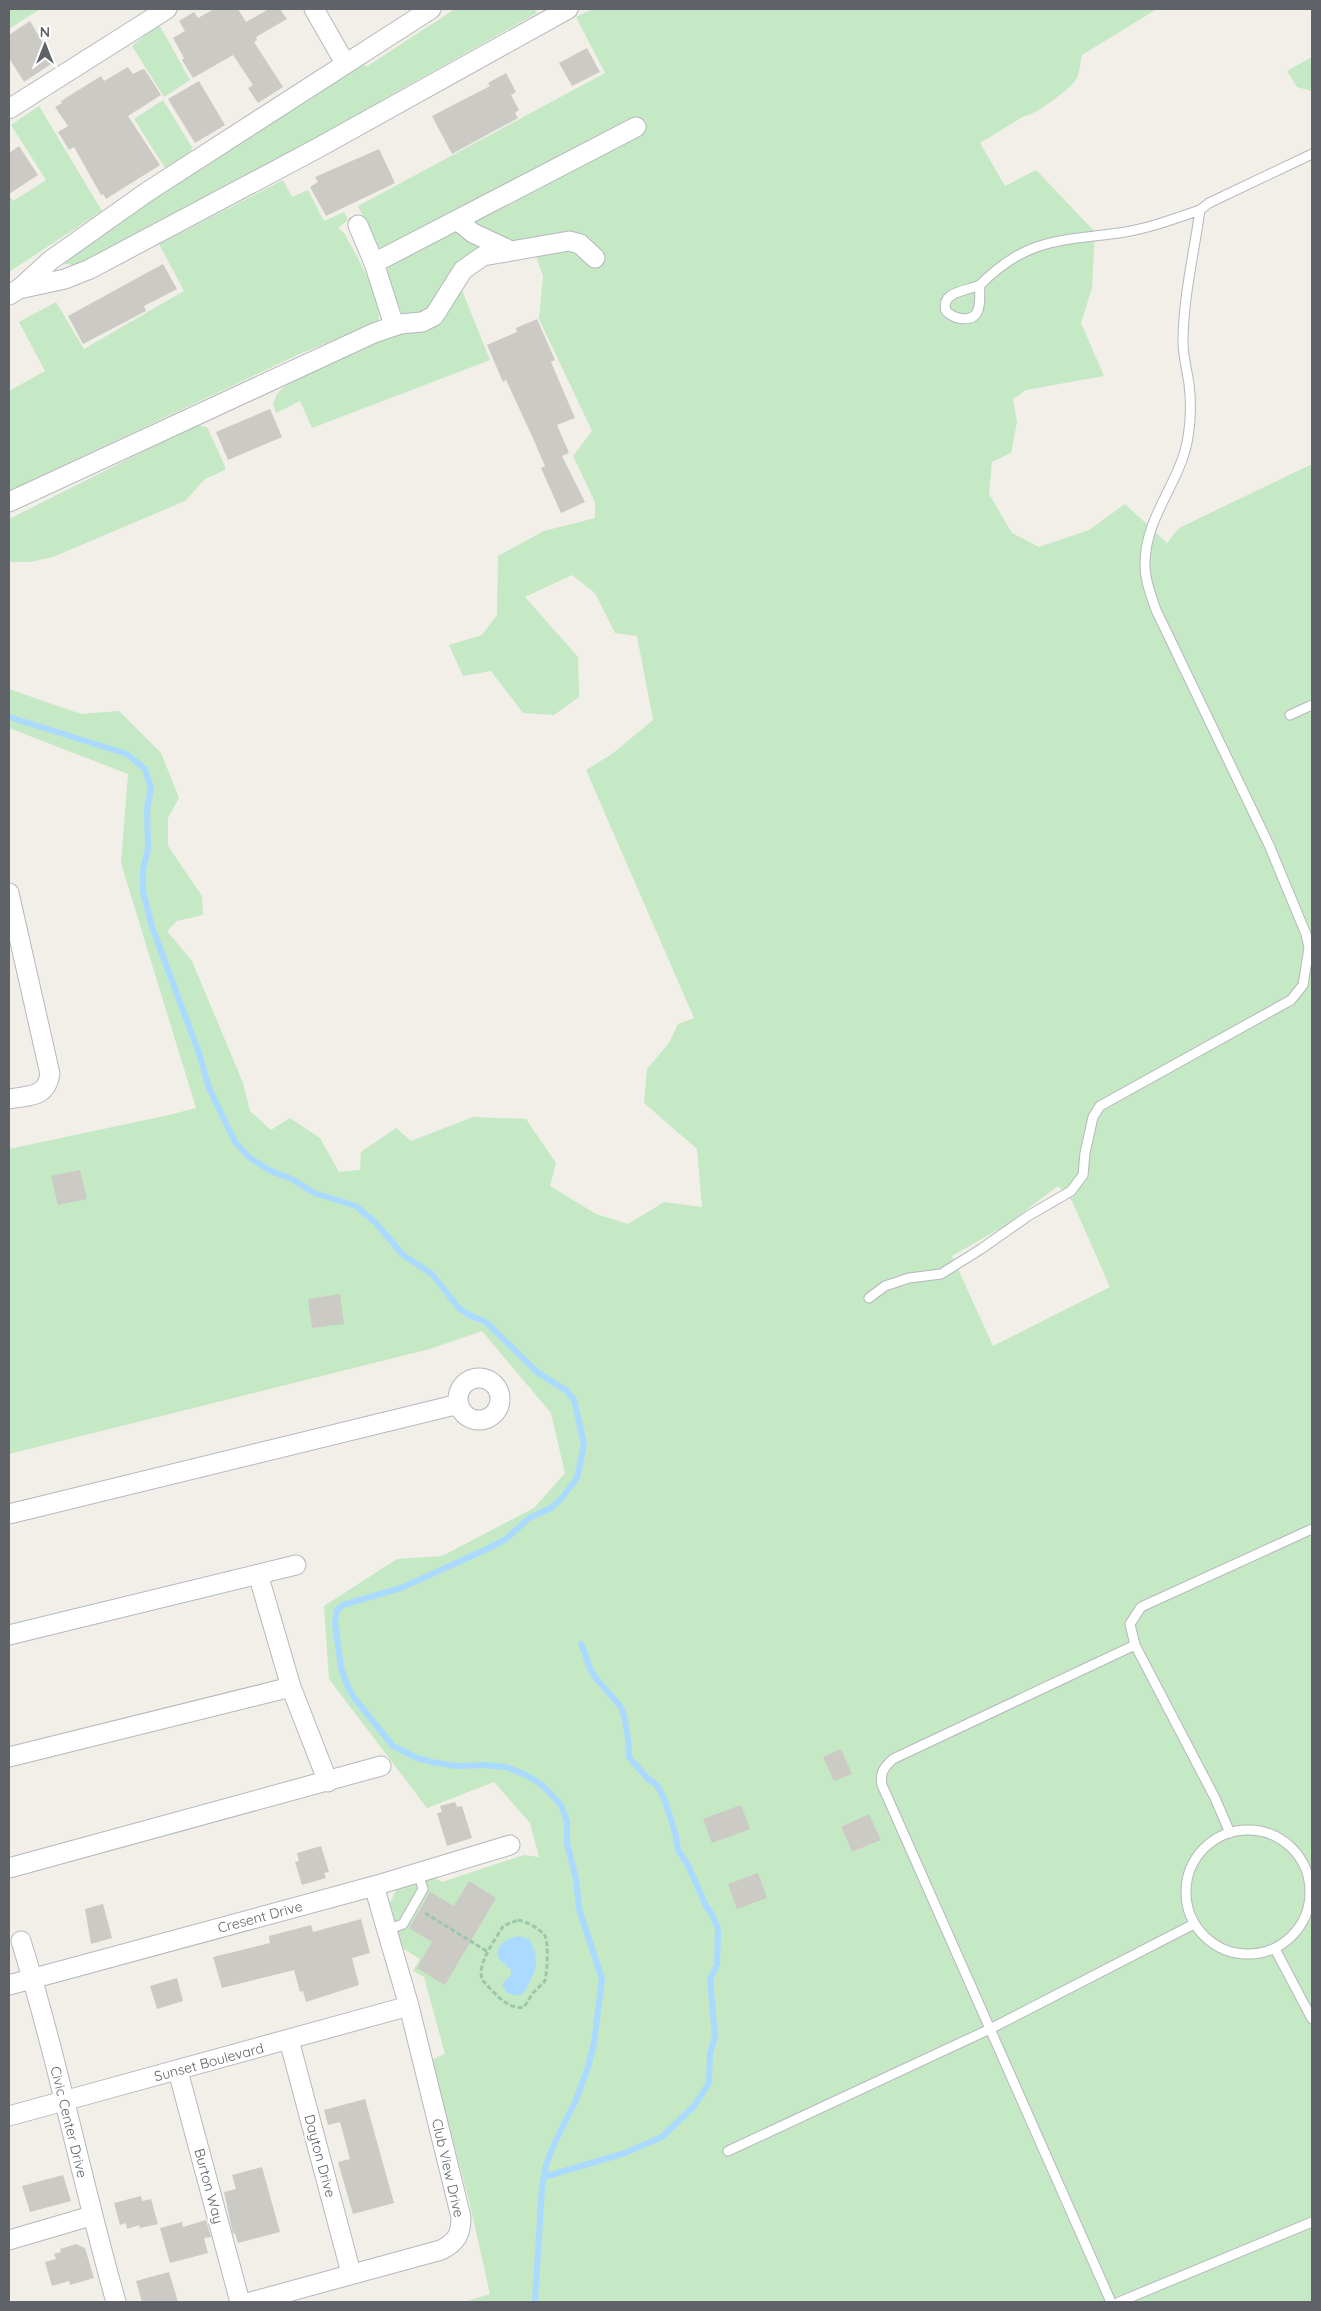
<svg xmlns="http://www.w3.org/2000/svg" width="1321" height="2311" font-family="Quicksand,sans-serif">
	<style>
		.green { fill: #c5e8c5; fill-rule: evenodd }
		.water { fill: #aadaff }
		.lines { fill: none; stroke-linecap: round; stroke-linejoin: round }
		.stream { stroke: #aadaff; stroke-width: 6 }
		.building { fill: #cccac5 }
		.service-casing { stroke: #b5b8bc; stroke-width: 11 }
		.minor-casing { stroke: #b5b8bc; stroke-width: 21 }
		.path { stroke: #9cc7a9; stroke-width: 3; stroke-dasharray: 5 2.5; stroke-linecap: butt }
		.service { stroke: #fff; stroke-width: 9 }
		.minor { stroke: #fff; stroke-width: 19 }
		.labels { text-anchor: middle; stroke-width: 5; stroke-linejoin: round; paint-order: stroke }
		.street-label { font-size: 14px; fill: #5f6368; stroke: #fff }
	</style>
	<rect width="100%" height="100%" fill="#f1efe8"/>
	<path class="green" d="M9,9H40L9,29Z
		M455,9H535L537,13L384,99L385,102L336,132L236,181L98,255L74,265L65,264V261L153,198L363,62L366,67Z
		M593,9H1157L1082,55C1080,62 1080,72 1077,78C1072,88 1034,116 1024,116L980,143L1005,186L1036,170L1095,232L1092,288L1081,323L1104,376L1026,390L1013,399L1017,422L1011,453L992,462L989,494L1012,533L1039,547L1089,530L1125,504L1167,543L1179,528L1312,464V2302H464L490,2294L469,2200L431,2060L445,2054L424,1977L413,1971L420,1959L399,1946L388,1907L397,1888L434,1878L442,1882L524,1855L539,1857L530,1823L494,1782L427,1808L329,1679L324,1606L397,1559L442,1556L534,1508L565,1473L551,1413L482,1331L430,1349L9,1454V1149L169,1115L196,1108L121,863L128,774L9,728V689L81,714L119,711L161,753L179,798L168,818V846L202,896L203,915L177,921L167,931L192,961L243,1083L250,1111L271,1130L290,1118L320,1138L339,1172L360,1170L361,1152L396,1128L411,1141L473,1117L526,1119L556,1163L550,1186L596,1214L628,1224L664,1202L702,1207L697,1149L644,1103L647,1069L669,1043L678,1024L694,1018L586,770L612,754L653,720L637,636L615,633L595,593L572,575L525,597L578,657L579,697L554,715L523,713L491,671L463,676L449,645L482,635L497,615L498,556L544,531L595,518V502L573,456L592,431L539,319L543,276L536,256L585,241L514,246L474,226L473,220L514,203L503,189L381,251L358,206L605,73L576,17ZM1058,1186L1072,1201L1110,1287L993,1346L952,1256L1006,1225ZM869,1815L881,1840L852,1852L841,1827Z
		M157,25L160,26L190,80L164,97L132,46Z
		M1312,57V91L1297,87L1287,71Z
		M163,100L192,147L191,151L165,168L134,119Z
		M39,106L102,211L9,272V195L13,201L46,180L11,125Z
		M283,180L292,197L308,190L324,221L344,212L348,220L338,228L345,234C354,253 387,304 377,323L304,352L9,491V391L45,371L19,322L56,302L84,349L184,291L159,244Z
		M459,226L493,249L429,312L406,317C398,310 383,281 386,270C387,266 390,263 392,260Z
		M459,283L490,360L312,428L300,401L276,413L273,404L277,394L284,387L328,363L399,332L421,328Z
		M196,425L207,427L225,466V470L205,479L185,501L53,557L30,562H11L9,558V519Z"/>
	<path class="water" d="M519,1936L530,1940C538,1955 538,1966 530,1981C526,1988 526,1993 518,1996L507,1993L502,1984L511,1975V1970L499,1959L497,1953C500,1942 508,1938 519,1936Z"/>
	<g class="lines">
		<path class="stream" d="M9,717L127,754L145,769L151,789L147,809L148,848L143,870V891L152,927L199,1053L209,1088L235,1142L250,1158L271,1171L292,1179L314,1193L356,1206L376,1223L403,1255L432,1274L458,1307L467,1314L486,1322L537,1372L567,1391L574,1400L584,1444L577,1478L561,1499L551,1508L529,1518L506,1539L485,1550L401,1588L343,1605L337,1610L335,1622L341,1668L348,1687L355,1699L393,1746L417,1758L432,1762L455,1766L484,1765L506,1767L526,1775L542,1785L561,1805L567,1821V1843L576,1879L579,1909L602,1979L594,2043L588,2067L576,2100L554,2144L546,2165L542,2187L535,2302
			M544,2177L625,2153L662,2137L694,2106L709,2083L710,2054L715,2036L710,1979L717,1965L718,1930L713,1916L706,1906L688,1865L678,1850L675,1832L664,1798L656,1784L648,1779L629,1757C629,1746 626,1712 619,1705C612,1696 595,1679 590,1669C587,1660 585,1652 581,1644"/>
	</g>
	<path class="building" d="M214,9H238L246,22L269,9H280L287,19L256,37L257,40L254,42L283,87L258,103L248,88L253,85L233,55L193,78L182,60L184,58L173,38L185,31L179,21L194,12L198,18Z
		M30,21L54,62L24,82L9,58V35Z
		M587,48L600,72L572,86L559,63Z
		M128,67L133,74L143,69L145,70L161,95L128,116L160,165L106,199L103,194L101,195L74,147L69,150L58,132L68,126L55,107L62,103L61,101L101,76L104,81Z
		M506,73L516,92L511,95L519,110L515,113L518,118L452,154L432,116L490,86L488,83Z
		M199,81L225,125L195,143L168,99Z
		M19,146L38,175L9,194V153Z
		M379,149L395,183L326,216L310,187L318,182L315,177Z
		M163,264L177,289L144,306L146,311L83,344L68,316Z
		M537,319L555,360L551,362L575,418L557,425L569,453L562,456L585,502L561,513L541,468L545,466L532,436L506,380L503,382L487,345L517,332L516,328Z
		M270,409L282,437L228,460L216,432Z
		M80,1170L87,1199L58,1205L51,1176Z
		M340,1294L344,1324L312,1328L308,1299Z
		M841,1749L852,1774L834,1781L823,1757Z
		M455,1802L457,1807L462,1806L472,1838L447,1846L437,1813L442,1812L440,1806Z
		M741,1805L750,1829L712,1843L703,1819Z
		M869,1814L881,1840L852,1852L841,1827Z
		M321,1846L329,1872L324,1873L326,1878L302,1885L295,1862L299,1861L297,1853Z
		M758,1873L767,1898L737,1909L728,1884Z
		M469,1881L496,1898L445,1985L417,1968L432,1942L409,1928L430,1892L454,1906Z
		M103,1904L112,1938L91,1944L85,1909Z
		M361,1919L370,1953L352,1958L359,1985L306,2002L303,1991L300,1992L294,1970L222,1988L213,1957L270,1943L269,1936L311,1925L313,1932Z
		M177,1978L183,2001L157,2009L150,1986Z
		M365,2099L394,2203L353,2214L338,2162L350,2159L340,2122L328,2125L324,2110Z
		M262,2167L280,2232L238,2243L235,2233L233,2234L224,2192L236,2189L232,2175Z
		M63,2175L71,2201L30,2212L22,2186Z
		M141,2196L142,2201L151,2199L158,2224L140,2228L139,2225L127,2229L126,2223L120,2225L114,2203Z
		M206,2220L211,2237L204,2238L208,2253L170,2263L160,2228L182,2222L183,2227Z
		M76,2244L85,2248L94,2278L70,2285L69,2281L52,2286L45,2262L56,2259L54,2254L61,2252L60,2249Z
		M169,2272L178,2302H142L136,2281Z"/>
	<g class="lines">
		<g class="service-casing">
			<path id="service" d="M980,285C968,291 940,291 946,311C954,319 973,324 978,310C981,303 979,292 980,285C1027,238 1059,241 1119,233C1147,229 1174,219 1200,210
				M1290,715L1312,705
				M869,1298L885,1286L909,1278L941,1274L981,1249L1028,1216L1071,1191L1083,1175L1085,1153L1093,1117L1100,1106L1291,1000L1303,985L1309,948L1306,934L1269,845L1156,610C1151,595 1144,578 1145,562C1146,515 1181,482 1188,437C1191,420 1191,401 1189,384C1187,370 1183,356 1183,342C1183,298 1194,254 1200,210L1209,203L1312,154
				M1186 1892a62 62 0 1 1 124 0a62 62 0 1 1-124 0Z
				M1230,1833L1215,1798L1135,1645L1130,1624L1141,1607L1312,1529
				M387,1930L403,1924L423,1889L418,1873
				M1275,1949L1312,2019
				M728,2151L990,2029L1194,1924
				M1111,2302L882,1785C880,1773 883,1768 893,1759L1135,1645
				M1119,2302L1312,2222"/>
		</g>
		<g class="minor-casing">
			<path id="minor" d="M314,9L345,63
				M9,109L167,9
				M457,220L473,233L509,250
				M358,225L374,263L394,325
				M374,263L636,127
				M19,289L51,260L147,192L431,9
				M9,295L19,289L65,279L90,269L316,149L568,9
				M9,502L374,333L400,324L422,322L434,316L463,270L483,256L569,241L580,244L595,258
				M9,893L50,1074C46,1098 30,1095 9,1099
				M458 1399a21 21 0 1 1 42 0a21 21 0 1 1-42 0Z
				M9,1514L459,1404
				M258,1574L291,1687L328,1782
				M9,1635L296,1565
				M9,1757L291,1687
				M9,1868L381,1766
				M21,1941C58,2060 82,2183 116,2302
				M9,1985L374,1886L510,1845
				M289,2040L351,2273
				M178,2071L240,2302
				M9,2116L409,2006
				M9,2240L91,2216
				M251,2302L441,2250C457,2242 461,2234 461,2217L409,2006L374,1886"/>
		</g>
		<path class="path" d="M425,1913L488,1952
			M518,1920C525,1921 541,1929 545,1936C549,1944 547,1972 545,1981L533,1993L524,2007C508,2011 493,1991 482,1980C477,1962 495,1941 503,1926Z"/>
		<use href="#service" class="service"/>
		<use href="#minor" class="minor"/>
	</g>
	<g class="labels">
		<g class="street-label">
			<text transform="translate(260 1917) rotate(-15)" y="5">Cresent Drive</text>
			<text transform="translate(209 2062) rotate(-15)" y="5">Sunset Boulevard</text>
			<text transform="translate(69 2122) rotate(76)" y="5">Civic Center Drive</text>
			<text transform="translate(320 2156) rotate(75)" y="5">Dayton Drive</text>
			<text transform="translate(448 2168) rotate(77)" y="5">Club View Drive</text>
			<text transform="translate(209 2186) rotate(75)" y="5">Burton Way</text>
		</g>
	</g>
	<rect width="1321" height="2311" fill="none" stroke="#5f6368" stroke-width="20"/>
	<g transform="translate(45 45)" stroke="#ffffff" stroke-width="4" paint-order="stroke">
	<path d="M0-4L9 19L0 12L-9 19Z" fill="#5f6368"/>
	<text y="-8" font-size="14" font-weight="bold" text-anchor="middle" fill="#5f6368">N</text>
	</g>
</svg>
